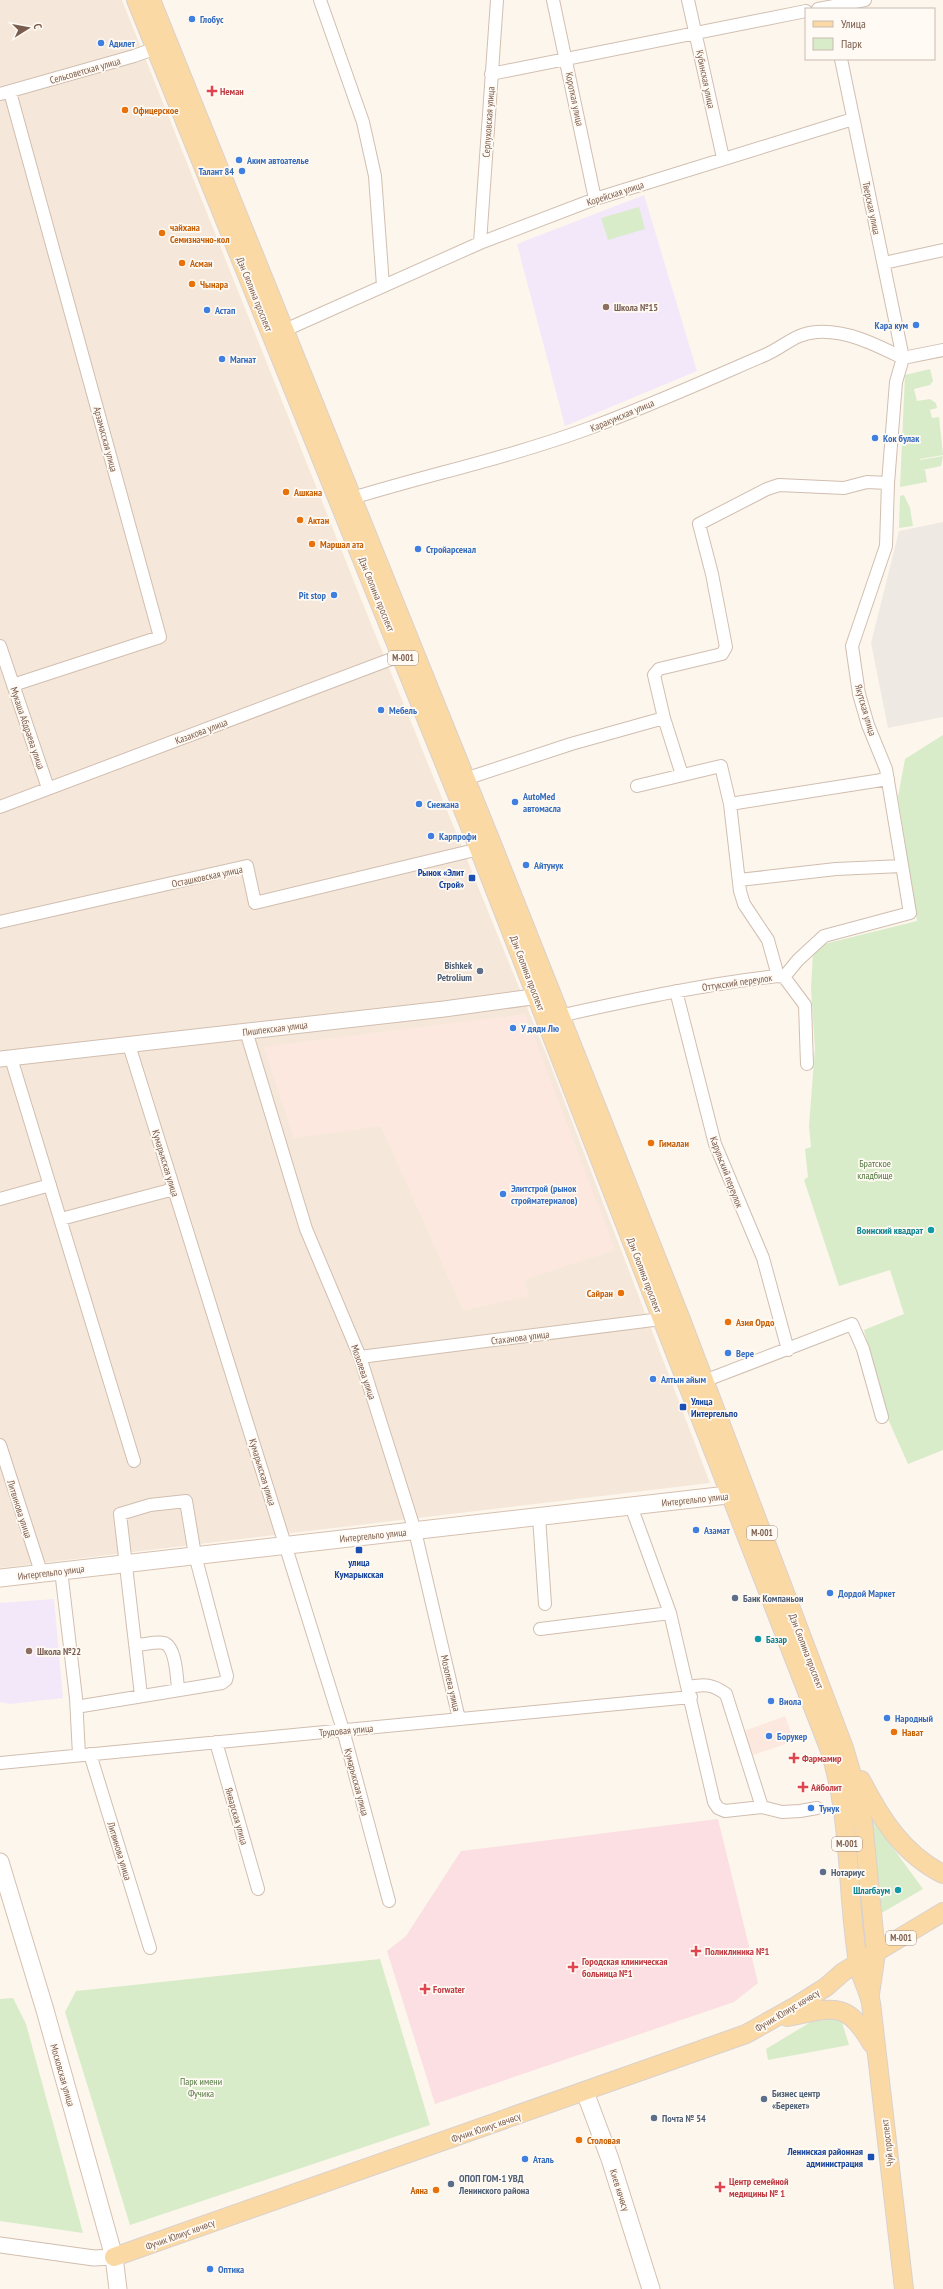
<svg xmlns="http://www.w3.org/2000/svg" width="943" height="2289" font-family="'PT Sans Narrow',sans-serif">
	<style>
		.residential { fill: #f5e8da }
		.commercial { fill: #fde8e0 }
		.industrial { fill: #efe9e4 }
		.education { fill: #f3e8fa }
		.medical { fill: #fbdfe3 }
		.green { fill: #d8ecc9 }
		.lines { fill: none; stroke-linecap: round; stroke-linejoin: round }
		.minor-casing { stroke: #d1beb0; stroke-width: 14 }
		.tertiary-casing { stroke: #d1beb0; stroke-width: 17 }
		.secondary-casing { stroke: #d6c0b0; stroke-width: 19 }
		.primary-casing { stroke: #dad1cd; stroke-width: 20 }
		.minor { stroke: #fff; stroke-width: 12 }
		.tertiary { stroke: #fff; stroke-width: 15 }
		.secondary { stroke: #fff; stroke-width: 17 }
		.primary { stroke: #fbd9a5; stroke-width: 18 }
		.shop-dot { fill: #3f7fe0; stroke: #fffaf3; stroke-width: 1.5 }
		.health-dot { fill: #e0444e; stroke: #fffaf3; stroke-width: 1.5 }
		.food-dot { fill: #e8710a; stroke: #fffaf3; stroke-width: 1.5 }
		.education-dot { fill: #8d6e63; stroke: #fffaf3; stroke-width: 1.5 }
		.transit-dot { fill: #1a4fb4; stroke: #fffaf3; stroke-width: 1.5 }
		.service-dot { fill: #5c6f8a; stroke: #fffaf3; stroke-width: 1.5 }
		.culture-dot { fill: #0f9aa8; stroke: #fffaf3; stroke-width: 1.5 }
		.labels { text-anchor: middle; stroke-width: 3.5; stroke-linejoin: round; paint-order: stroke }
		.shield { fill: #fffaf3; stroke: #a28b7f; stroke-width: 1 }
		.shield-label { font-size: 9px; font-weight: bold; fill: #7a5c4d }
		.shop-label { font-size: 10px; font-weight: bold; fill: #366cbe; stroke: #fffaf3; text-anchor: start }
		.street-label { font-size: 10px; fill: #7a5c4d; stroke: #fffaf3 }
		.health-label { font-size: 10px; font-weight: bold; fill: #be3a42; stroke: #fffaf3; text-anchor: start }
		.food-label { font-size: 10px; font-weight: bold; fill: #c56008; stroke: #fffaf3; text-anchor: start }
		.education-label { font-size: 10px; font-weight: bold; fill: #785e54; stroke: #fffaf3; text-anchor: start }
		.transit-label { font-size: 10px; font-weight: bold; fill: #164399; stroke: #fffaf3; text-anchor: end }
		.service-label { font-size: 10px; font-weight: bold; fill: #4e5e75; stroke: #fffaf3; text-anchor: start }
		.park-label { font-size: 10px; fill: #537a41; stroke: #fffaf3 }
		.culture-label { font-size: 10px; font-weight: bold; fill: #0d838f; stroke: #fffaf3; text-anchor: end }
	</style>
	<rect width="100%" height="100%" fill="#fdf6ec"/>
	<path class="residential" d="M0,0H122L365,609L549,1061L710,1483L0,1568Z"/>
	<path class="commercial" d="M525,1014L615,1250L524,1280L529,1296L463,1310L381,1126L294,1138L264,1047Z
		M785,1716L794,1741L753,1755L744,1731Z"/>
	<path class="industrial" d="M943,522V717L888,728L871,643L899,531Z"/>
	<path class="education" d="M644,195L697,371L565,426L517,244Z
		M54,1599L63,1698L10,1704L0,1702V1603Z"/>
	<path class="medical" d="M718,1819L758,1983L734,2002L435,2104L387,1951L406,1936L461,1851Z"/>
	<path class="green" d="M639,207L645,229L608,240L601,218Z
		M930,369L933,381L930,385L914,389L917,401L930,399L936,403L937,408L930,410L932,418L939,417L943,455L920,459L922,470H925L927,482L900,487L905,375Z
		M943,456L941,466L922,470L920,460Z
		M904,495L910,508L913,526L899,528L900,496Z
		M943,735V1450L908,1464L883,1408L864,1330L904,1314L890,1270L839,1286L804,1180L808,1177L805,1149L811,1147L809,1126L815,1048L811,989L813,951L820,945L917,921L898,797L905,759Z
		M872,1819L923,1889L878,1915L871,1820Z
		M380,1959L430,2125L130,2225L65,2012L76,1991Z
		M13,1998L26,2024L83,2233L0,2221V1999Z
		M824,2014L841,2019L849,2045L768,2060L766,2049Z"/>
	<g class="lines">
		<g class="minor-casing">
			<path id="minor" d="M320,0L363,122L375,176L383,286
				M553,0L595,199
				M688,0L723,158
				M818,9L865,0
				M491,74L806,11
				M10,92L160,637L13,685
				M0,94L134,56L162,46
				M480,243L497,0
				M884,263L943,250
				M285,330L480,243L595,199L853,119
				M903,358L943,350
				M346,500C426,475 508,458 587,429C647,407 707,380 765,355C784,347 795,333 817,332C848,330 876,345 903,358
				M0,646L48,788
				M682,775L664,718L654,675L659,669L722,654L726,647L712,574L699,524L767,489L779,485L844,488L867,482L888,483
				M459,781L571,744L664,718
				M730,804L888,779
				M0,807L402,655
				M739,880L836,869L902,866
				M0,922L247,866L255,903L479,849
				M778,976L784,977L798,960L824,936L910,913L886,769L868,725L859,694L852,646L886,546L888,483L896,382L903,358L841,59
				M784,977L805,1005L807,1064
				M676,991L715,1144L763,1258L788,1350
				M559,1016C632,1000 704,984 778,976L768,940L744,904L740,891L730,804L721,766L637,786
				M246,1031L306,1229L360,1357L415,1531L459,1719
				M129,1045L343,1730L389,1901
				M11,1058L134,1461
				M0,1199L50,1185
				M61,1219L174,1189
				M360,1357L669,1318
				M704,1381L852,1324L863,1349L882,1417
				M0,1445L41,1572
				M631,1506L670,1613L714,1802L718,1808L725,1811L762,1807L782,1812L800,1811L817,1808
				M539,1517L545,1604
				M61,1570L76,1698L79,1755
				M540,1629L670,1613
				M135,1645C143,1645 156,1641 164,1643C176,1647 177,1678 178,1690
				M689,1687C705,1684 712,1684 726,1694L762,1807
				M82,1706L222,1683L226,1680L227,1676L195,1555L186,1501L150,1505L120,1514L141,1695
				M216,1742L258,1889
				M90,1754L150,1948
				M0,1763L691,1697"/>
		</g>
		<g class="tertiary-casing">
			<path id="tertiary" d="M0,1059L444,1009L547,995
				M0,2245L94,2258L114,2257"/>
		</g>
		<g class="secondary-casing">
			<path id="secondary" d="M0,1578L745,1493
				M0,1862L45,2010L114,2257L118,2289
				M585,2092L610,2159L651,2289"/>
		</g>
		<g class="primary-casing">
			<path id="primary" d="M136,0L479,849L829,1748C852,1818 846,1890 858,1962C860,1976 868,1989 871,2003L904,2289
				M151,0L492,844L680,1317L844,1748L860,1802L864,1831L876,1953L870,1994
				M861,1780C881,1819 903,1854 943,1874
				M787,2017C833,2008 846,1999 872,2044
				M114,2257L746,2034L796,2006L826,1987L843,1972L943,1912"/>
		</g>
		<use href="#minor" class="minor"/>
		<use href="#tertiary" class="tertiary"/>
		<use href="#secondary" class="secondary"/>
		<use href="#primary" class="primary"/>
	</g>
	<g class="shop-dot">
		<circle cx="192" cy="19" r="4"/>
		<circle cx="101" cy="43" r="4"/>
		<circle cx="239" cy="160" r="4"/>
		<circle cx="242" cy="171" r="4"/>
		<circle cx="207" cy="310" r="4"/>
		<circle cx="916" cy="325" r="4"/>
		<circle cx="222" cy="359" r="4"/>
		<circle cx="875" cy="438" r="4"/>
		<circle cx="418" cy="549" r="4"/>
		<circle cx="334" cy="595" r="4"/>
		<circle cx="381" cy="710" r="4"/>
		<circle cx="515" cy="802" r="4"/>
		<circle cx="419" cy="804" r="4"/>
		<circle cx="431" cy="836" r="4"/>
		<circle cx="526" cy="865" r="4"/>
		<circle cx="513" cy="1028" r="4"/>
		<circle cx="503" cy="1194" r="4"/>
		<circle cx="728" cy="1353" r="4"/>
		<circle cx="653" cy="1379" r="4"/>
		<circle cx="696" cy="1530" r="4"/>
		<circle cx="830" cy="1593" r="4"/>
		<circle cx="771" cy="1701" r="4"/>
		<circle cx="887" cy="1718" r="4"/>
		<circle cx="769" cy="1736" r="4"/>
		<circle cx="811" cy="1808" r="4"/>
		<circle cx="525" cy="2159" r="4"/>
		<circle cx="210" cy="2269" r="4"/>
	</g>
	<g class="health-dot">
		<path d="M210 85h4v4h4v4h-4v4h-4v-4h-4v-4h4z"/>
		<path d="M792 1752h4v4h4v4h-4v4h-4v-4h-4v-4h4z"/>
		<path d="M801 1781h4v4h4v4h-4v4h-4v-4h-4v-4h4z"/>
		<path d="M694 1945h4v4h4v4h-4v4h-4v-4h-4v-4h4z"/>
		<path d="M571 1961h4v4h4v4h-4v4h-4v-4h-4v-4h4z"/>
		<path d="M423 1983h4v4h4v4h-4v4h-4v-4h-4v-4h4z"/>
		<path d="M718 2181h4v4h4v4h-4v4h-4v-4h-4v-4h4z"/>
	</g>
	<g class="food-dot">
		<circle cx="125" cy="110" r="4"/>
		<circle cx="162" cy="233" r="4"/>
		<circle cx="182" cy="263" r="4"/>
		<circle cx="192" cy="284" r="4"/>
		<circle cx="286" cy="492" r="4"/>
		<circle cx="300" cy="520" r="4"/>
		<circle cx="312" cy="544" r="4"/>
		<circle cx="651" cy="1143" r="4"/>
		<circle cx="621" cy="1293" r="4"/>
		<circle cx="728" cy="1322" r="4"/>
		<circle cx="894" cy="1732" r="4"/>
		<circle cx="579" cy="2140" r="4"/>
		<circle cx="436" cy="2190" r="4"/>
	</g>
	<g class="education-dot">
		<circle cx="606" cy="307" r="4"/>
		<circle cx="29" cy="1651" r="4"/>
	</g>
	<g class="transit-dot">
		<rect x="468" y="874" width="8" height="8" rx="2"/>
		<rect x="679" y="1403" width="8" height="8" rx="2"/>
		<rect x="355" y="1546" width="8" height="8" rx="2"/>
		<rect x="867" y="2153" width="8" height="8" rx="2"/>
	</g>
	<g class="service-dot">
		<circle cx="480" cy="971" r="4"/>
		<circle cx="735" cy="1598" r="4"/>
		<circle cx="823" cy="1872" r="4"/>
		<circle cx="764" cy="2099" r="4"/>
		<circle cx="654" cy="2118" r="4"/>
		<circle cx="451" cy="2184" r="4"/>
	</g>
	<g class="culture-dot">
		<circle cx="931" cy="1230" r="4"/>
		<circle cx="758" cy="1639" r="4"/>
		<circle cx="898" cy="1890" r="4"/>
	</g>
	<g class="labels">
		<g class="shield">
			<rect x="388" y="651" width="30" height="14" rx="3"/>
			<rect x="747" y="1526" width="30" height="14" rx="3"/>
			<rect x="832" y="1837" width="30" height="14" rx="3"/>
			<rect x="886" y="1931" width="30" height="14" rx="3"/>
		</g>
		<g class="shield-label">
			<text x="403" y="661">M-001</text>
			<text x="762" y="1536">M-001</text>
			<text x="847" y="1847">M-001</text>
			<text x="901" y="1941">М-001</text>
		</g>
		<g class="shop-label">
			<text x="200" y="23">Глобус</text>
			<text x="109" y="47">Адилет</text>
			<text x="247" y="164">Аким автоателье</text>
			<text x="234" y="175" text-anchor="end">Талант 84</text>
			<text x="215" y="314">Астап</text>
			<text x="908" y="329" text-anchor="end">Кара кум</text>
			<text x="230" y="363">Магнат</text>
			<text x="883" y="442">Кок булак</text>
			<text x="426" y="553">Стройарсенал</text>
			<text x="326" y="599" text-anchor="end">Pit stop</text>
			<text x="389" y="714">Мебель</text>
			<text x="523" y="800">AutoMed<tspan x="523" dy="12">автомасла</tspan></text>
			<text x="427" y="808">Снежана</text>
			<text x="439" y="840">Карпрофи</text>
			<text x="534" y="869">Айтунук</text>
			<text x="521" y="1032">У дяди Лю</text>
			<text x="511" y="1192">Элитстрой (рынок<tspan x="511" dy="12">стройматериалов)</tspan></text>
			<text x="736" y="1357">Вере</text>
			<text x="661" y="1383">Алтын айым</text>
			<text x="704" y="1534">Азамат</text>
			<text x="838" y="1597">Дордой Маркет</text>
			<text x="779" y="1705">Виола</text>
			<text x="895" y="1722">Народный</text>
			<text x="777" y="1740">Борукер</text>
			<text x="819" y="1812">Тунук</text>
			<text x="533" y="2163">Аталь</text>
			<text x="218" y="2273">Оптика</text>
		</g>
		<g class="street-label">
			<text transform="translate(85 70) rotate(-16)" y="4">Сельсоветская улица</text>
			<text transform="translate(706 79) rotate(78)" y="4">Кубинская улица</text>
			<text transform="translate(575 99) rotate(78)" y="4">Короткая улица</text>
			<text transform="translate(488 122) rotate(-86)" y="4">Серпуховская улица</text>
			<text transform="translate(615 193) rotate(-18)" y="4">Корейская улица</text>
			<text transform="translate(872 208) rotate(78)" y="4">Тверская улица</text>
			<text transform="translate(255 294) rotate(68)" y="4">Дэн Сяопина проспект</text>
			<text transform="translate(622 415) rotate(-23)" y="4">Каракумская улица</text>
			<text transform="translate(106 439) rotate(75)" y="4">Арзамасская улица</text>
			<text transform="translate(377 594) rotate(68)" y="4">Дэн Сяопина проспект</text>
			<text transform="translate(866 710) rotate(74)" y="4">Якутская улица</text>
			<text transform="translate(28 728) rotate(71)" y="4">Мукаша Абдраева улица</text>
			<text transform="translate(201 731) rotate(-21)" y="4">Казакова улица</text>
			<text transform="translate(207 876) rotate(-12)" y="4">Осташковская улица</text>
			<text transform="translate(528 973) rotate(69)" y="4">Дэн Сяопина проспект</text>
			<text transform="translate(737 982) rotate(-8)" y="4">Оттукский переулок</text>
			<text transform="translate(275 1028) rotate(-7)" y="4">Пишпекская улица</text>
			<text transform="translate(166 1163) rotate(73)" y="4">Кумарыкская улица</text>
			<text transform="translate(727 1172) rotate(69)" y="4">Карульский переулок</text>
			<text transform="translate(645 1275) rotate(69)" y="4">Дэн Сяопина проспект</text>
			<text transform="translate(520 1337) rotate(-7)" y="4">Стаханова улица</text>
			<text transform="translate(364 1372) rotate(71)" y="4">Мозолева улица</text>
			<text transform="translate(263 1472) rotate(73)" y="4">Кумарыкская улица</text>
			<text transform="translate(695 1499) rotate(-6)" y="4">Интергельпо улица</text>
			<text transform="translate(20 1509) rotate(72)" y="4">Литвинова улица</text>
			<text transform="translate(373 1535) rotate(-6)" y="4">Интергельпо улица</text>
			<text transform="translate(51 1572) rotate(-7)" y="4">Интергельпо улица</text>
			<text transform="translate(807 1651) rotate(69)" y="4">Дэн Сяопина проспект</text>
			<text transform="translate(451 1683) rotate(77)" y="4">Мозолева улица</text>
			<text transform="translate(346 1730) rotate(-5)" y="4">Трудовая улица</text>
			<text transform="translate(357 1782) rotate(75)" y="4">Кумарыкская улица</text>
			<text transform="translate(237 1816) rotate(74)" y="4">Январская улица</text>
			<text transform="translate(120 1851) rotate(73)" y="4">Литвинова улица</text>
			<text transform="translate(787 2010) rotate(-31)" y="4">Фучик Юлиус көчөсү</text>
			<text transform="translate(63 2075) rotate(74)" y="4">Московская улица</text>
			<text transform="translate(486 2127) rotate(-19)" y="4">Фучик Юлиус көчөсү</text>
			<text transform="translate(887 2143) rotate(-97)" y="4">Чуй проспект</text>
			<text transform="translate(620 2190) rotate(72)" y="4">Киев көчөсү</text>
			<text transform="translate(180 2234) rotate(-20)" y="4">Фучик Юлиус көчөсү</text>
		</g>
		<g class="health-label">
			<text x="220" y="95">Неман</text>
			<text x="802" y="1762">Фармамир</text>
			<text x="811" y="1791">Айболит</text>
			<text x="705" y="1955">Поликлиника №1</text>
			<text x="582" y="1965">Городская клиническая<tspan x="582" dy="12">больница №1</tspan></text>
			<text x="433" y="1993">Forwater</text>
			<text x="729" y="2185">Центр семейной<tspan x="729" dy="12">медицины № 1</tspan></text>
		</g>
		<g class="food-label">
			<text x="133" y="114">Офицерское</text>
			<text x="170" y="231">чайхана<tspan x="170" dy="12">Семизначно-кол</tspan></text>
			<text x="190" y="267">Асман</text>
			<text x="200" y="288">Чынара</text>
			<text x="294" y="496">Ашкана</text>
			<text x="308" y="524">Актан</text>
			<text x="320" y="548">Маршал ата</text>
			<text x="659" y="1147">Гималаи</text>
			<text x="613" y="1297" text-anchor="end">Сайран</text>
			<text x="736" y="1326">Азия Ордо</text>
			<text x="902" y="1736">Нават</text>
			<text x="587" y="2144">Столовая</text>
			<text x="428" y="2194" text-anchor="end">Аяна</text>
		</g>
		<g class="education-label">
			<text x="614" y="311">Школа №15</text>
			<text x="37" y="1655">Школа №22</text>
		</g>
		<g class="transit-label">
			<text x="464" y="876">Рынок «Элит<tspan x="464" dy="12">Строй»</tspan></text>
			<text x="691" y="1405" text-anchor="start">Улица<tspan x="691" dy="12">Интергельпо</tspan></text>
			<text x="359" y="1566" text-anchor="middle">улица<tspan x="359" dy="12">Кумарыкская</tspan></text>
			<text x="863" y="2155">Ленинская районная<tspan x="863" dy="12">администрация</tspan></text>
		</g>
		<g class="service-label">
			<text x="472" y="969" text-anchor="end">Bishkek<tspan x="472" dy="12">Petrolium</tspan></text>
			<text x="743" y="1602">Банк Компаньон</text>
			<text x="831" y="1876">Нотариус</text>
			<text x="772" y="2097">Бизнес центр<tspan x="772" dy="12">«Берекет»</tspan></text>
			<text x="662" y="2122">Почта № 54</text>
			<text x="459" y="2182">ОПОП ГОМ-1 УВД<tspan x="459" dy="12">Ленинского района</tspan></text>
		</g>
		<g class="park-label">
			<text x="875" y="1167">Братское<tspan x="875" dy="12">кладбище</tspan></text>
			<text x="201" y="2085">Парк имени<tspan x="201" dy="12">Фучика</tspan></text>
		</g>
		<g class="culture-label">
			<text x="923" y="1234">Воинский квадрат</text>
			<text x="766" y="1643" text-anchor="start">Базар</text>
			<text x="890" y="1894">Шлагбаум</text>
		</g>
	</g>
	<rect x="805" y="8" width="130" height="52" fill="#fffaf3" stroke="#cabbb1"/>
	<rect x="813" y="21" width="20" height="6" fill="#fbd9a5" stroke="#cabbb1"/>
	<text x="841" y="28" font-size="12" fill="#7a5c4d">Улица</text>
	<rect x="813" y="38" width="20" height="12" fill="#d8ecc9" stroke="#cabbb1"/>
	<text x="841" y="48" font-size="12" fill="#7a5c4d">Парк</text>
	<g transform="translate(28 28) rotate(79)" stroke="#fffaf3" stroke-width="3" paint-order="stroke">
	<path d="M0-3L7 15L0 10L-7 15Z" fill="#7a5c4d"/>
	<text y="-6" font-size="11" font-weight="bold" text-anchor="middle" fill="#7a5c4d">С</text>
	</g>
</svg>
